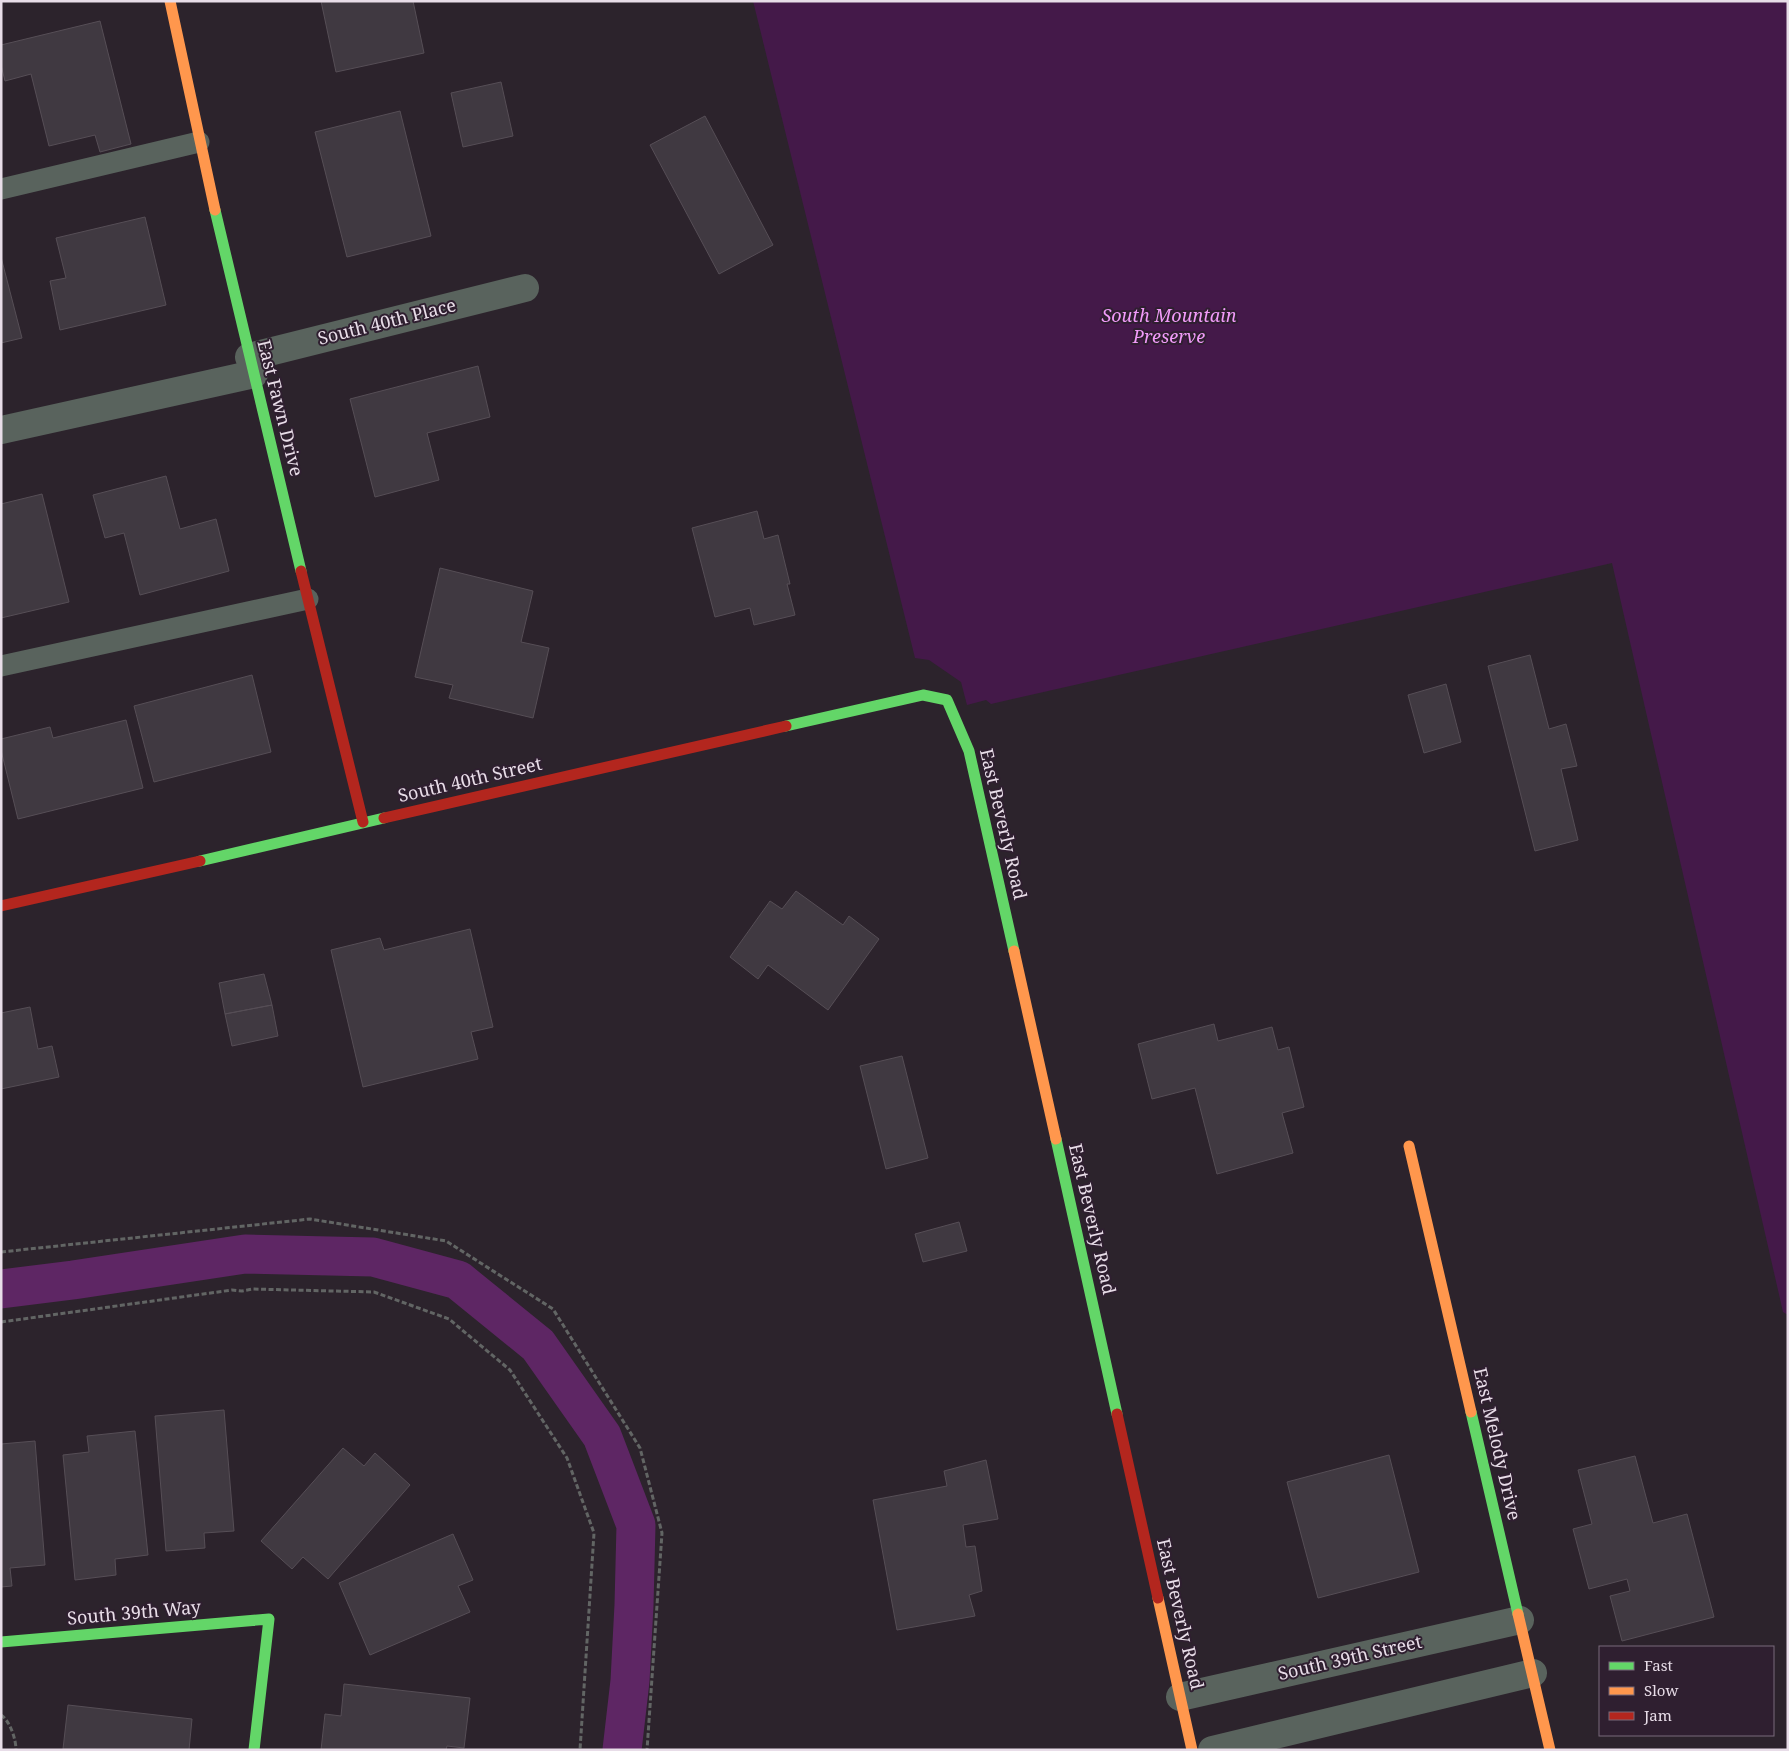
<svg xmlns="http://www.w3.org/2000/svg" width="1789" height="1751" font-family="'Noto Serif',serif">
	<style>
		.green { fill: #441949 }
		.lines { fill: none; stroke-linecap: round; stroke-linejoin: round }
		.canal { stroke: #5e2664; stroke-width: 39 }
		.building { fill: #403941; stroke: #564e56 }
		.path { stroke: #626564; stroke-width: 3; stroke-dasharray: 5 2.5; stroke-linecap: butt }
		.lane { stroke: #59635d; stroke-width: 21 }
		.street { stroke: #59635d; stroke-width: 28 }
		.fast { stroke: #63d668; stroke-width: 11 }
		.slow { stroke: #ff974d; stroke-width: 11 }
		.jam { stroke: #b3261e; stroke-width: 11 }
		.labels { text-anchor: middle; stroke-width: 4; stroke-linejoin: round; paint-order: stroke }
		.park-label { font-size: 18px; font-style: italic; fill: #f19bf9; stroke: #2f1f30 }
		.street-label { font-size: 18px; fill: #e8dde8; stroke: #2f1f30 }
	</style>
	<rect width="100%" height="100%" fill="#2c232c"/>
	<path class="green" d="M753,1H1788V1315L1783,1312L1612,563L991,704L986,700L967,705L961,682L929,660L915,658Z"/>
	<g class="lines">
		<path class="canal" d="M1,1289L73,1280L245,1254L373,1257L458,1280L538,1345L602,1436L636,1525L634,1605L630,1681L622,1750"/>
	</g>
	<path class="building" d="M321,1H413L424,53L336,72Z
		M100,21L131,144L100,152L95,135L49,146L31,74L5,81L1,65V45Z
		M501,82L513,136L463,147L451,93Z
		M400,111L431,236L347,257L315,132Z
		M705,116L773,245L719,274L650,145Z
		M145,217L166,305L60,330L50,281L66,278L56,238Z
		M1,257L22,338L1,343Z
		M478,366L490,417L427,433L439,480L375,497L350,399Z
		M166,476L180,529L216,519L229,571L140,595L124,533L105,538L93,495Z
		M42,494L69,602L1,618V504Z
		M757,511L764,539L778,535L790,584H787L795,615L754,625L750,608L715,617L692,528Z
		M440,568L533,591L521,642L549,648L533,718L449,698L453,685L415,677Z
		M1530,655L1549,729L1566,724L1577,766L1561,769L1578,840L1535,851L1488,666Z
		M252,675L271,752L154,782L134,706Z
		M1446,684L1461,742L1424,753L1408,695Z
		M126,720L143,788L18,819L1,750V739L50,727L53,738Z
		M796,891L843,925L849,916L879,939L828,1010L768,965L758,979L730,957L770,901L782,909Z
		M470,929L493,1027L471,1032L478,1059L363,1087L331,950L380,938L384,950Z
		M264,974L272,1005L225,1014L219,983Z
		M272,1005L278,1036L232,1046L225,1014Z
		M30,1007L38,1049L52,1046L59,1077L1,1089V1013Z
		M1214,1024L1218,1041L1272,1027L1278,1050L1289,1047L1304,1107L1282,1113L1293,1153L1217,1174L1195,1088L1152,1099L1138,1044Z
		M902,1056L928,1158L886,1169L860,1066Z
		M959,1222L967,1251L923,1262L915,1234Z
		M224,1410L234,1531L204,1533L205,1548L166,1551L155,1416Z
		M135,1431L148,1555L115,1559L116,1575L75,1580L63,1455L89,1452L87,1436Z
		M35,1441L45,1565L10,1568L12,1586L1,1587V1444Z
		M343,1448L364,1466L375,1453L410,1485L328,1579L303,1557L292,1569L261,1541Z
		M1389,1455L1419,1572L1318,1598L1287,1482Z
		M1635,1456L1653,1523L1687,1514L1714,1617L1622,1641L1610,1596L1630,1591L1627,1579L1589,1589L1573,1529L1592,1524L1578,1470Z
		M986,1460L998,1519L963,1525L966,1547L975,1546L982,1591L969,1595L975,1616L897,1630L873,1500L947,1486L944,1471Z
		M453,1534L473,1580L458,1586L470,1612L370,1655L339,1583Z
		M344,1684L470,1698L464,1748L447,1746L446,1750H321L325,1714L341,1716Z
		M68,1705L192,1719L189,1750L63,1749Z"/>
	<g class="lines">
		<path class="path" d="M1,1252L310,1219L446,1241L553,1309L640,1448L662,1533L647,1750
			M1,1322L232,1290L242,1291L252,1289L374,1292L449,1319L510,1370L567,1458L594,1533L580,1750
			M1,1715C10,1721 16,1739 16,1750"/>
		<path class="lane" d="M1,189L199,142
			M1,666L308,599"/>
		<path class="street" d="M249,357L525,288
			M1,430L254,374
			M1180,1697L1520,1620
			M1212,1750L1533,1673"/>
		<path class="fast" d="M215,210L301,571
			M786,726L923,695L947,700L969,751L1014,951
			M200,861L384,818
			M1056,1139L1117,1414
			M1471,1412L1518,1614
			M1,1642L269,1619L254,1750"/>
		<path class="slow" d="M170,1L215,210
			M1014,951L1056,1139
			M1409,1146L1471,1412
			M1158,1598L1192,1750
			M1518,1614L1550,1750"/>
		<path class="jam" d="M301,571L363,822
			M384,818L786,726
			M1,906L200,861
			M1117,1414L1158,1598"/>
	</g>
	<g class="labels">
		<g class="park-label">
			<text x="1169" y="322">South Mountain<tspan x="1169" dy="21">Preserve</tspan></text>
		</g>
		<g class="street-label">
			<text transform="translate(387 322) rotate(-14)" y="6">South 40th Place</text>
			<text transform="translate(280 408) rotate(76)" y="6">East Fawn Drive</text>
			<text transform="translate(470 780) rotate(-13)" y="6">South 40th Street</text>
			<text transform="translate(1003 824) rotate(77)" y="6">East Beverly Road</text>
			<text transform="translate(1092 1219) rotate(77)" y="6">East Beverly Road</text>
			<text transform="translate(1497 1444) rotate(77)" y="6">East Melody Drive</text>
			<text transform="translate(134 1613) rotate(-5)" y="6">South 39th Way</text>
			<text transform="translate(1180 1614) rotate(77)" y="6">East Beverly Road</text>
			<text transform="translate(1350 1658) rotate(-13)" y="6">South 39th Street</text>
		</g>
	</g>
	<rect width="1789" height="1751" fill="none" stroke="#e8dde8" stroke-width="5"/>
	<rect x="1599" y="1646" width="175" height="90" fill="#2f1f30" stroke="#796b7a"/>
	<rect x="1609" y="1662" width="25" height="8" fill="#63d668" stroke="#796b7a"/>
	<text x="1644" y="1671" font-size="15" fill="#e8dde8">Fast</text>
	<rect x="1609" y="1687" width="25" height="8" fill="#ff974d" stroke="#796b7a"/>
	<text x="1644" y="1696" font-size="15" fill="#e8dde8">Slow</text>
	<rect x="1609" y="1712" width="25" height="8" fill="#b3261e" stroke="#796b7a"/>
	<text x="1644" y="1721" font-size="15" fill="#e8dde8">Jam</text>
</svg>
